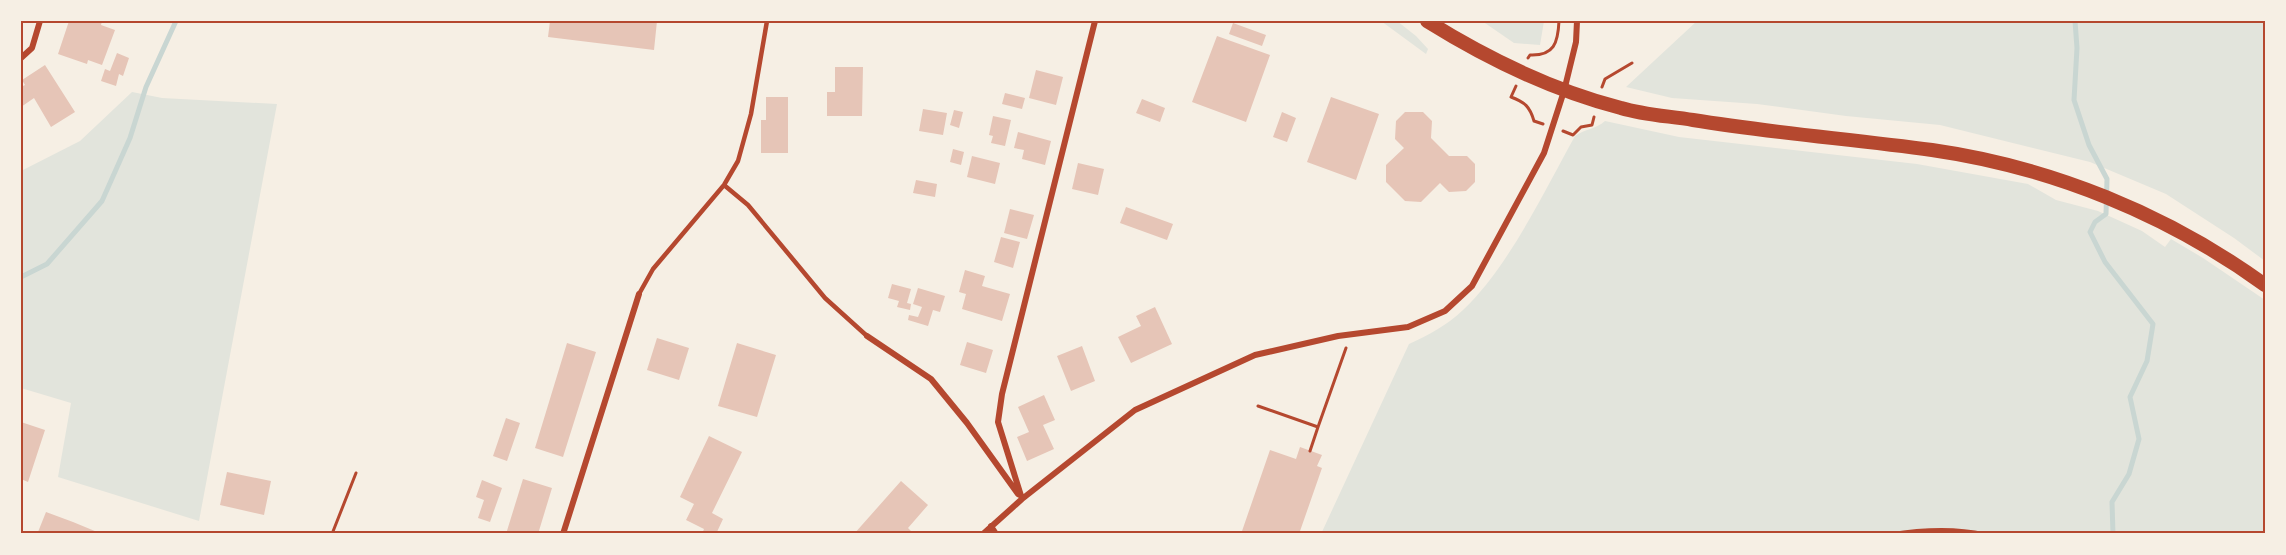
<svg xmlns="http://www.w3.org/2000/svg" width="2286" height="555" font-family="'Golos Text',sans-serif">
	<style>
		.green { fill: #e2e4dc }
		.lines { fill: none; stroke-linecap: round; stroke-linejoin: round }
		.stream { stroke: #c9d6d2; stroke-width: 5 }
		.building { fill: #e6c5b7 }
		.path { stroke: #b5482f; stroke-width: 3 }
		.service { stroke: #b5482f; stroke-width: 4.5 }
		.minor { stroke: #b5482f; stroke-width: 6 }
		.primary { stroke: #b5482f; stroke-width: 14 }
		.neatline { fill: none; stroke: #b5482f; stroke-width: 2 }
	</style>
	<rect width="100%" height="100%" fill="#f6efe4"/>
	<path class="green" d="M1381,21H1397L1416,36L1428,49L1426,54Z
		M1482,21H1544L1540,45L1514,43Z
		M1697,21H2265V261L2234,238L2166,194L2090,162L1940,125L1846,116L1757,104L1672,98L1626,87Z
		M132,92L162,98L277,104L199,521L58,477L71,403L21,388V171L80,141Z
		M1605,121L1679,137L1917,164L2028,184L2056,200L2098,211L2142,231L2165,247L2171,239L2203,258L2265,300V534H1321L1409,344C1429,335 1447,325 1463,310C1508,268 1545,190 1575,136C1585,129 1596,129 1605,121Z"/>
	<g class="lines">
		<path class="stream" d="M2075,21L2077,48L2074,100L2089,145L2107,179L2106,214L2095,222L2090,232L2105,262L2153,324L2147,361L2130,397L2139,439L2129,474L2112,502L2113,534
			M21,277L47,264L102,201L130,138L146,87L176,21"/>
	</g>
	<path class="building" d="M69,21H102L101,25L115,30L102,65L88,60L87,64L58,54Z
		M550,21H657L654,50L548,37Z
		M1233,23L1266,35L1262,46L1229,34Z
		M1217,36L1270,55L1246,122L1192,102Z
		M117,53L129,58L123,76L119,74L116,86L101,81L105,69L110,71Z
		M45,65L75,112L51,127L34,98L21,107V87L25,85L22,80Z
		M835,67H863L862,116H827V92H835Z
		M1036,70L1063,77L1056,105L1029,98Z
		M1005,93L1025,98L1022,109L1002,104Z
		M766,97H788V153H761V120H766Z
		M1331,97L1379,114L1356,180L1307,162Z
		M1142,99L1165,108L1160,122L1136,113Z
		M923,109L947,113L943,135L919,131Z
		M954,110L963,112L959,128L950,125Z
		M1282,112L1296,118L1287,142L1273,137Z
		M1405,112H1423L1432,121L1431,138L1449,156H1467L1475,164V182L1466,191L1449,192L1440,183L1421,202L1405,201L1386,182V165L1404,148L1395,139L1396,121Z
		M993,116L1011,120L1005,146L991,143L993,136L989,135Z
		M1018,132L1051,141L1045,165L1022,159L1024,150L1014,148Z
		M953,149L964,152L961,165L950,162Z
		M972,156L1000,163L995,184L967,177Z
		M1078,163L1104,169L1098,195L1072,189Z
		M916,180L937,184L935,197L913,193Z
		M1126,207L1173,224L1167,240L1120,223Z
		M1010,209L1034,215L1027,239L1004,233Z
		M1001,237L1020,242L1013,268L994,262Z
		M965,270L985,276L982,286L1010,294L1002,321L962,309L966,294L959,292Z
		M892,284L911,289L907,303L911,304L910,310L897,307L899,301L888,298Z
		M918,288L945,296L940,312L933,310L928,326L908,320L909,315L918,317L922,307L913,304Z
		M1155,307L1172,344L1131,363L1118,337L1141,326L1136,316Z
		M657,338L689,348L679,380L647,370Z
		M967,342L993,350L986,373L960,365Z
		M567,343L596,352L563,457L535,448Z
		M737,343L776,355L757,417L718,406Z
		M1082,346L1095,381L1071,391L1057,356Z
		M1044,395L1055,420L1043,425L1054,449L1027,461L1017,437L1029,432L1018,407Z
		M506,418L520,423L507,461L493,456Z
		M21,422L45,430L28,482L21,479Z
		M709,436L742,452L712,513L723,519L716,534H702L704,529L686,520L694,504L680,497Z
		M1300,447L1322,455L1317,466L1322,468L1299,534H1241L1270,450L1296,459Z
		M227,472L271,481L264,515L220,505Z
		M523,479L552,488L538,534H506Z
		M482,480L502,488L490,522L478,518L484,500L476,497Z
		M901,481L928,505L908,528L914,534H854Z
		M46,512L73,522L102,534H45L38,532Z"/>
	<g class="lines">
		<path class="path" d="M1528,58L1530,55C1554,56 1558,43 1559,21
			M1516,86L1511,97C1525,102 1530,107 1534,121L1543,124
			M1602,87L1605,79L1632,63
			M1563,131L1573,135L1581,127L1592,125L1594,117
			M1258,406L1318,427L1346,348
			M1310,451L1318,427
			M332,534L356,473
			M1890,534C1921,529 1954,527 1985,534"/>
		<path class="service" d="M724,185L748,205L825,298L867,336
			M639,294L653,269L724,185L738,161L751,114L767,21"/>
		<path class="minor" d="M21,58L32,48L40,21
			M867,336L931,379L967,423L1018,494
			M1022,499L998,422L1002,394L1095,21
			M991,526L996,534
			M563,534L639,294
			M983,534L1022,499L1135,410L1255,355L1338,336L1408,327L1445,311L1472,286L1544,153L1564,91L1576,42L1577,21"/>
		<path class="primary" d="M1427,21C1488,59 1551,90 1621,108C1644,115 1669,116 1693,120C1772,133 1852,139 1932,150C2051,167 2167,214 2265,285"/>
	</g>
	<rect width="2286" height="555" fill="none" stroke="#f6efe4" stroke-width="45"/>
	<rect x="22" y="22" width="2242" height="510" class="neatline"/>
</svg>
